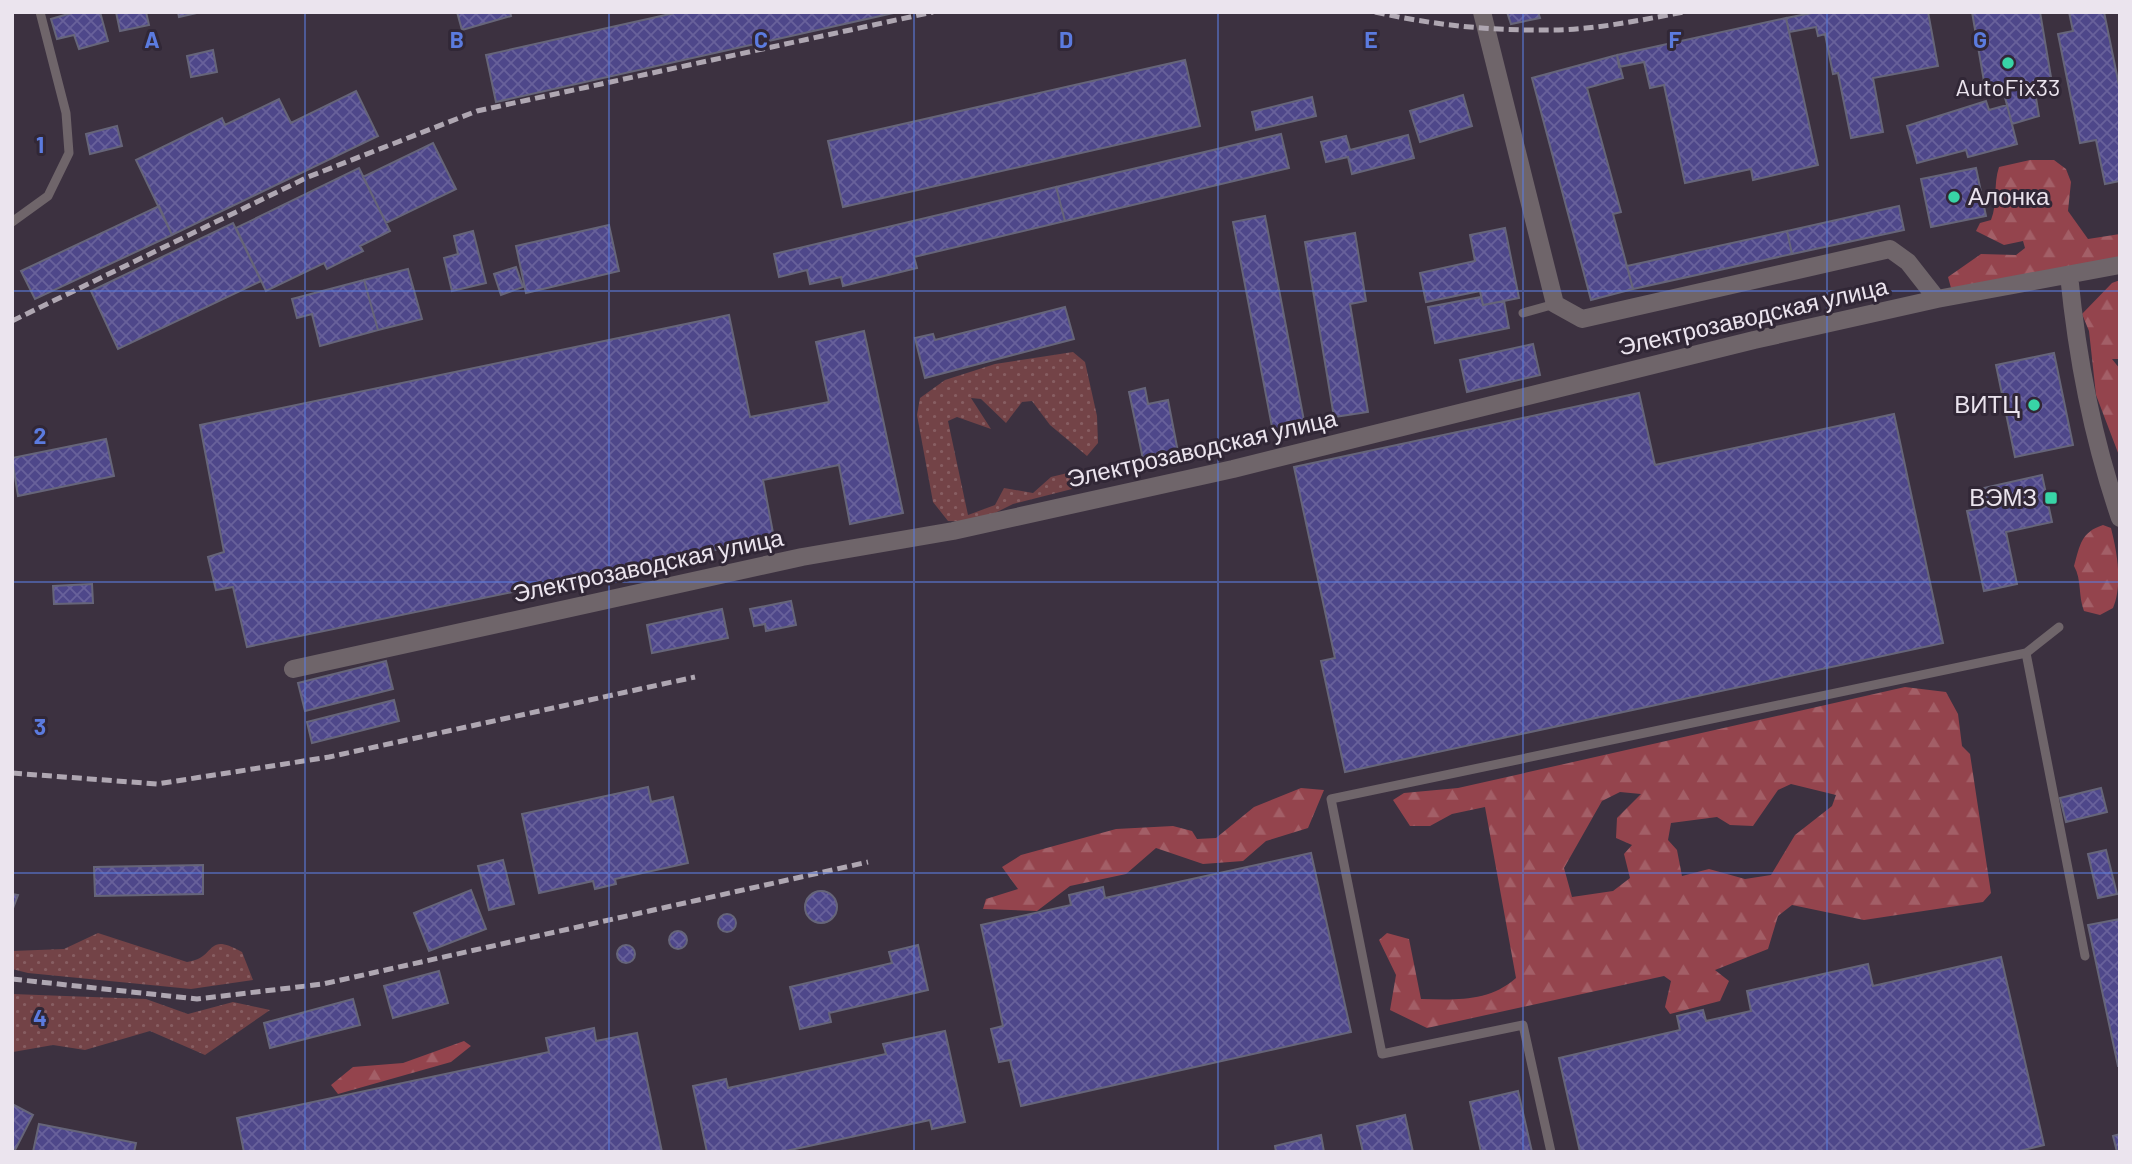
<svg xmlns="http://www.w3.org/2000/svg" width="2132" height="1164" font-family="Barlow,sans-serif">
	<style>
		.grass { fill: url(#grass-dots) }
		.forest { fill: url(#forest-firs); fill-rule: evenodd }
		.building { fill: url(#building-cross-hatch); stroke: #666579; stroke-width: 2 }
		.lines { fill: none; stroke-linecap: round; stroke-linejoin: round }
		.lane { stroke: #6f656a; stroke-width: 9 }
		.street { stroke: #6f656a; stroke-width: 18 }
		.rail { stroke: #afa7b2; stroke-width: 5; stroke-dasharray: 10 5; stroke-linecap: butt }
		.grid { fill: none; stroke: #5b7bdf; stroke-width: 2; stroke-opacity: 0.55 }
		.poi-dot { fill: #38d4a6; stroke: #312736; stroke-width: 2.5 }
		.labels { text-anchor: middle; stroke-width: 6; stroke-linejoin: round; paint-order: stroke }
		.poi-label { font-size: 24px; fill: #ebe4ee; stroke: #312736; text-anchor: end }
		.street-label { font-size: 24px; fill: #ebe4ee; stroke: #312736 }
		.grid-label { font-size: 23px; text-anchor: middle; font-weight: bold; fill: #5b7bdf; stroke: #312736; stroke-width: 6; stroke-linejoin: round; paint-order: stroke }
	</style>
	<defs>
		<pattern id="grass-dots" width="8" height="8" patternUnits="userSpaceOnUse" patternTransform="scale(1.75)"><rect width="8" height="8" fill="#734347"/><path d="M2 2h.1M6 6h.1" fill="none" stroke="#875e62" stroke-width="1.8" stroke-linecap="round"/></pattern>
		<pattern id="forest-firs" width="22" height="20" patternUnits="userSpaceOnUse" patternTransform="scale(1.75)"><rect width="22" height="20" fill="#94444d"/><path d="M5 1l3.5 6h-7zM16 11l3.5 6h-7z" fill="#a35f67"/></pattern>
		<pattern id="building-cross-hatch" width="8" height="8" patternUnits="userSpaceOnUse" patternTransform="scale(1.75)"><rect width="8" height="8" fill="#4e478a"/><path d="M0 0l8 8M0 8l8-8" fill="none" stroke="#68619b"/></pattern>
	</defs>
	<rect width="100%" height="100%" fill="#3c3140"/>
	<path class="grass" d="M1073,352L1085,362L1097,416L1098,443L1087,456L1050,425L1032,401L1022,402L1006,423L981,399L971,398L991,429L957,417L948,421L968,515L995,505L1004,488L1033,493L1051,477L1084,469L1092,478L1072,489L1013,504L977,522L948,521L933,502L917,415L920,398L945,380L995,364Z
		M98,933L187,962C218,958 204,931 242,952L253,980L191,989L28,973L12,969V951L64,949Z
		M12,994L146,999L188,1014L233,1002L270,1010L205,1055L150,1031L85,1050L53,1045L13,1052Z"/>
	<path class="forest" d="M2030,160H2054L2066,169L2071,182L2068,211L2088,239L2120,234V259L1951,288L1948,277L1981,254L2016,255L2025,248L2023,241L2004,245L1976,231L1980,223L1991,220C1998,203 1993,185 1999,167Z
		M2120,280V359H2112L2120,369V458L2096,395L2089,331L2082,314L2112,283Z
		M2103,525L2111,528C2117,552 2123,584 2113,608L2100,615L2084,611C2078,596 2082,580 2074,566C2080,545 2081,532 2103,525Z
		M1905,687L1946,692L1958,714L1962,746L1970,754L1991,893L1983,902L1864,920L1792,905L1778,916L1768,949L1715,970L1729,981L1720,1001L1670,1014L1665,1007L1671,981L1664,976L1427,1028L1390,1010L1396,975L1379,940L1387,933L1409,939L1421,999C1455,1000 1489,1002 1516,978L1485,807L1452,814L1430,826H1410L1393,800L1404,793L1458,788ZM1791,784L1836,795L1832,806L1795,835L1771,875L1745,879L1709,869L1682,876L1677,850L1668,840L1671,823L1717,817L1730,825L1753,826L1778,790ZM1620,792L1641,794L1617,818L1616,838L1632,845L1624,854L1630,878L1613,891L1572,897L1564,868L1602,801Z
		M1301,788L1324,790L1308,828L1266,841L1243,861L1203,864L1156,848L1126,874L1070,886L1037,911L983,909L986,899L1018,889L1002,867L1021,855L1116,829L1173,826L1192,831L1197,839L1216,838L1254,807Z
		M464,1041L471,1046L451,1062L338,1094L331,1085L353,1067L403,1063Z"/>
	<path class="building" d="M75,12H100L108,41L79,49L74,35L57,39L51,19Z
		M116,12H146L149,25L120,31Z
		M178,12H197V13L179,17Z
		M457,12H510L511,16L462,30Z
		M679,12H898L496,102L486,55Z
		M1507,12H1538L1540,18L1511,24Z
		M1928,12L1938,66L1873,78L1883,132L1851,138L1838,73L1833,74L1825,34L1818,36L1816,27L1789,32L1786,18L1817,12Z
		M1972,12H2040L2052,83L2034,86L2039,116L2012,124L2003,90L1986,93Z
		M2069,12H2104L2120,90V181L2105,184L2096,140L2080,143L2058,34L2073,31Z
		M1786,18L1818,165L1753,180L1751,169L1685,183L1664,85L1650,88L1644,62L1619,67L1617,55Z
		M213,50L217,72L191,77L187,56Z
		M1617,55L1623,78L1587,88L1621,212L1613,214L1633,289L1591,300L1532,78Z
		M1185,60L1200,126L843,207L828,141Z
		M356,91L378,136L172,235L136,160L222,118L225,125L279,99L291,123Z
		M1463,95L1472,126L1420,142L1410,111Z
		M1312,97L1316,116L1256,130L1252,112Z
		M1986,101L1989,110L2007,105L2017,144L1968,157L1966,150L1917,163L1907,126Z
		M117,126L122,146L90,154L86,134Z
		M1281,134L1289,168L1065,221L1056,187Z
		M1408,135L1414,158L1352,174L1348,157L1326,162L1321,142L1346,136L1350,150Z
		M433,143L456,189L386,223L363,177Z
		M359,168L390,231L360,246L363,251L327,269L324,263L266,291L236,228Z
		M1976,168L1986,216L1931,227L1921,179Z
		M1056,187L1065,221L914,257L917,268L843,286L841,277L810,284L807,270L779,277L774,254Z
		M159,206L172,235L35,299L21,271Z
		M1899,206L1904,230L1792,254L1787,231Z
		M1265,216L1305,426L1273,432L1233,222Z
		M233,223L261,281L118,349L91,291Z
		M609,225L619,271L526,293L516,246Z
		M1505,228L1519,298L1483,305L1480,291L1426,302L1420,273L1475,261L1470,235Z
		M473,231L486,283L452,291L444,258L458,254L454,236Z
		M1787,231L1792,254L1633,289L1627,266Z
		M1355,233L1366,301L1350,304L1368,412L1334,417L1305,242Z
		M516,267L523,287L501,295L494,274Z
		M408,269L422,319L378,330L364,280Z
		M364,280L378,330L320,346L312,314L297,318L292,299Z
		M1481,297L1483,305L1504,301L1509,328L1435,343L1428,307Z
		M1065,307L1074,339L925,378L915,338L933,334L935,340Z
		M729,315L750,417L829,402L816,342L864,331L903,513L850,524L839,465L763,480L774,538L247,647L233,587L216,590L208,557L224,552L200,425Z
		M1533,344L1540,375L1467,392L1460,360Z
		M2054,353L2073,445L2015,457L1996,365Z
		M1145,388L1148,404L1168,400L1178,452L1143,459L1129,392Z
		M1639,393L1655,465L1894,414L1943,643L1345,772L1321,661L1335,658L1294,467Z
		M106,439L114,476L18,496L12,458Z
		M2042,475L2052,522L2006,532L2017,584L1984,591L1967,511L1988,506L1984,488Z
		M92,584L93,603L54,604L53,586Z
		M791,601L796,625L766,631L765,624L754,626L750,609Z
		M722,609L728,638L652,653L647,625Z
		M386,661L393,689L305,711L298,683Z
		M394,700L399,721L312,743L307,722Z
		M648,787L651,802L673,797L688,863L615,879L616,884L595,889L593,881L539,893L522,814Z
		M2101,788L2107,812L2066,822L2060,798Z
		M2106,850L2117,894L2098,898L2088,854Z
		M1311,853L1351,1032L1021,1106L1010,1060L999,1062L991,1029L1003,1026L981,925L1071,905L1069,895L1103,887L1105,898Z
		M503,860L514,904L489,910L478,866Z
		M203,865V894L95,896L94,867Z
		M471,890L486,929L429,951L414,913Z
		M805 907a16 16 0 1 1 32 0a16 16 0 1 1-32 0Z
		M12,894L18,895L12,911Z
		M718 923a9 9 0 1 1 18 0a9 9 0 1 1-18 0Z
		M2120,919V1066H2118L2088,925Z
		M669 940a9 9 0 1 1 18 0a9 9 0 1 1-18 0Z
		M617 954a9 9 0 1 1 18 0a9 9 0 1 1-18 0Z
		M918,945L928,990L829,1013L831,1022L800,1029L790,987L892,963L889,952Z
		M2001,957L2044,1145L2015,1152H1580L1559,1058L1680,1030L1677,1016L1703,1010L1706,1021L1751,1011L1747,991L1868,964L1873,986Z
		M439,971L448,1003L393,1018L384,986Z
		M353,999L360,1025L270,1048L264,1023Z
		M594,1028L596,1041L637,1033L662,1152H244L237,1118L549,1052L546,1038Z
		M945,1031L965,1122L932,1129L930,1120L781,1152H707L693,1086L726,1079L728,1088L886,1054L883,1044Z
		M1518,1091L1532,1152H1481L1470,1102Z
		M12,1104L33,1115L14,1152H12Z
		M1405,1115L1413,1152H1363L1357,1126Z
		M39,1124L136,1143L134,1152H33Z
		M2120,1134V1152H2117L2113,1136Z
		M1321,1135L1324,1152H1276L1275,1146Z"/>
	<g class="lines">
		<path class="lane" d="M12,222L48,196L69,153L66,113L40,12
			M1523,313L1555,304
			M2059,627L2026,653L2085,956
			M1551,1152L1523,1025L1382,1054L1331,799L2026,653"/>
		<path class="street" d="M1482,12L1555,304L1582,319L1890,249L1908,262L1937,299
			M2069,275C2077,357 2093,440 2120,518
			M293,669L802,557L953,531L1233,469L1754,340L1937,299L2120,265"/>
		<path class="rail" d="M1375,12C1432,25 1492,31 1551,30C1594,30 1641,20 1684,12
			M12,321L308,177L477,111L933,12
			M12,773L157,784L329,757L695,677
			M12,979L197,999L323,984L868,862"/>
	</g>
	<path class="grid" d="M305,12V1152M609,12V1152M914,12V1152M1218,12V1152M1523,12V1152M1827,12V1152M12,291H2120M12,582H2120M12,873H2120"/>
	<g class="poi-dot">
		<circle cx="2008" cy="63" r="7"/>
		<circle cx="1954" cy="197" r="7"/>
		<circle cx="2034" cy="405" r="7"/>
		<rect x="2044" y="491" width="14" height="14" rx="3.5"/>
	</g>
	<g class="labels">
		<g class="poi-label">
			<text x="2008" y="96" text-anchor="middle">AutoFix33</text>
			<text x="1968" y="205" text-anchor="start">Алонка</text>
			<text x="2020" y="413">ВИТЦ</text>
			<text x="2037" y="506">ВЭМЗ</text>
		</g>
		<g class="street-label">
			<text transform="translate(1753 317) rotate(-13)" y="8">Электрозаводская улица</text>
			<text transform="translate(1202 449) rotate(-13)" y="8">Электрозаводская улица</text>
			<text transform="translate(648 566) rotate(-12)" y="8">Электрозаводская улица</text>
		</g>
	</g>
	<g class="grid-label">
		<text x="152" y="48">A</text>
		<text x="457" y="48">B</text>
		<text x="761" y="48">C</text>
		<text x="1066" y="48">D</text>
		<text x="1371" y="48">E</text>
		<text x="1675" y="48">F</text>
		<text x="1980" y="48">G</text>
		<text x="40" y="153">1</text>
		<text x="40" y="444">2</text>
		<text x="40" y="735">3</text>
		<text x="40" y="1026">4</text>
	</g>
	<rect width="2132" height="1164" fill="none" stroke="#ebe4ee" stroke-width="28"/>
</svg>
